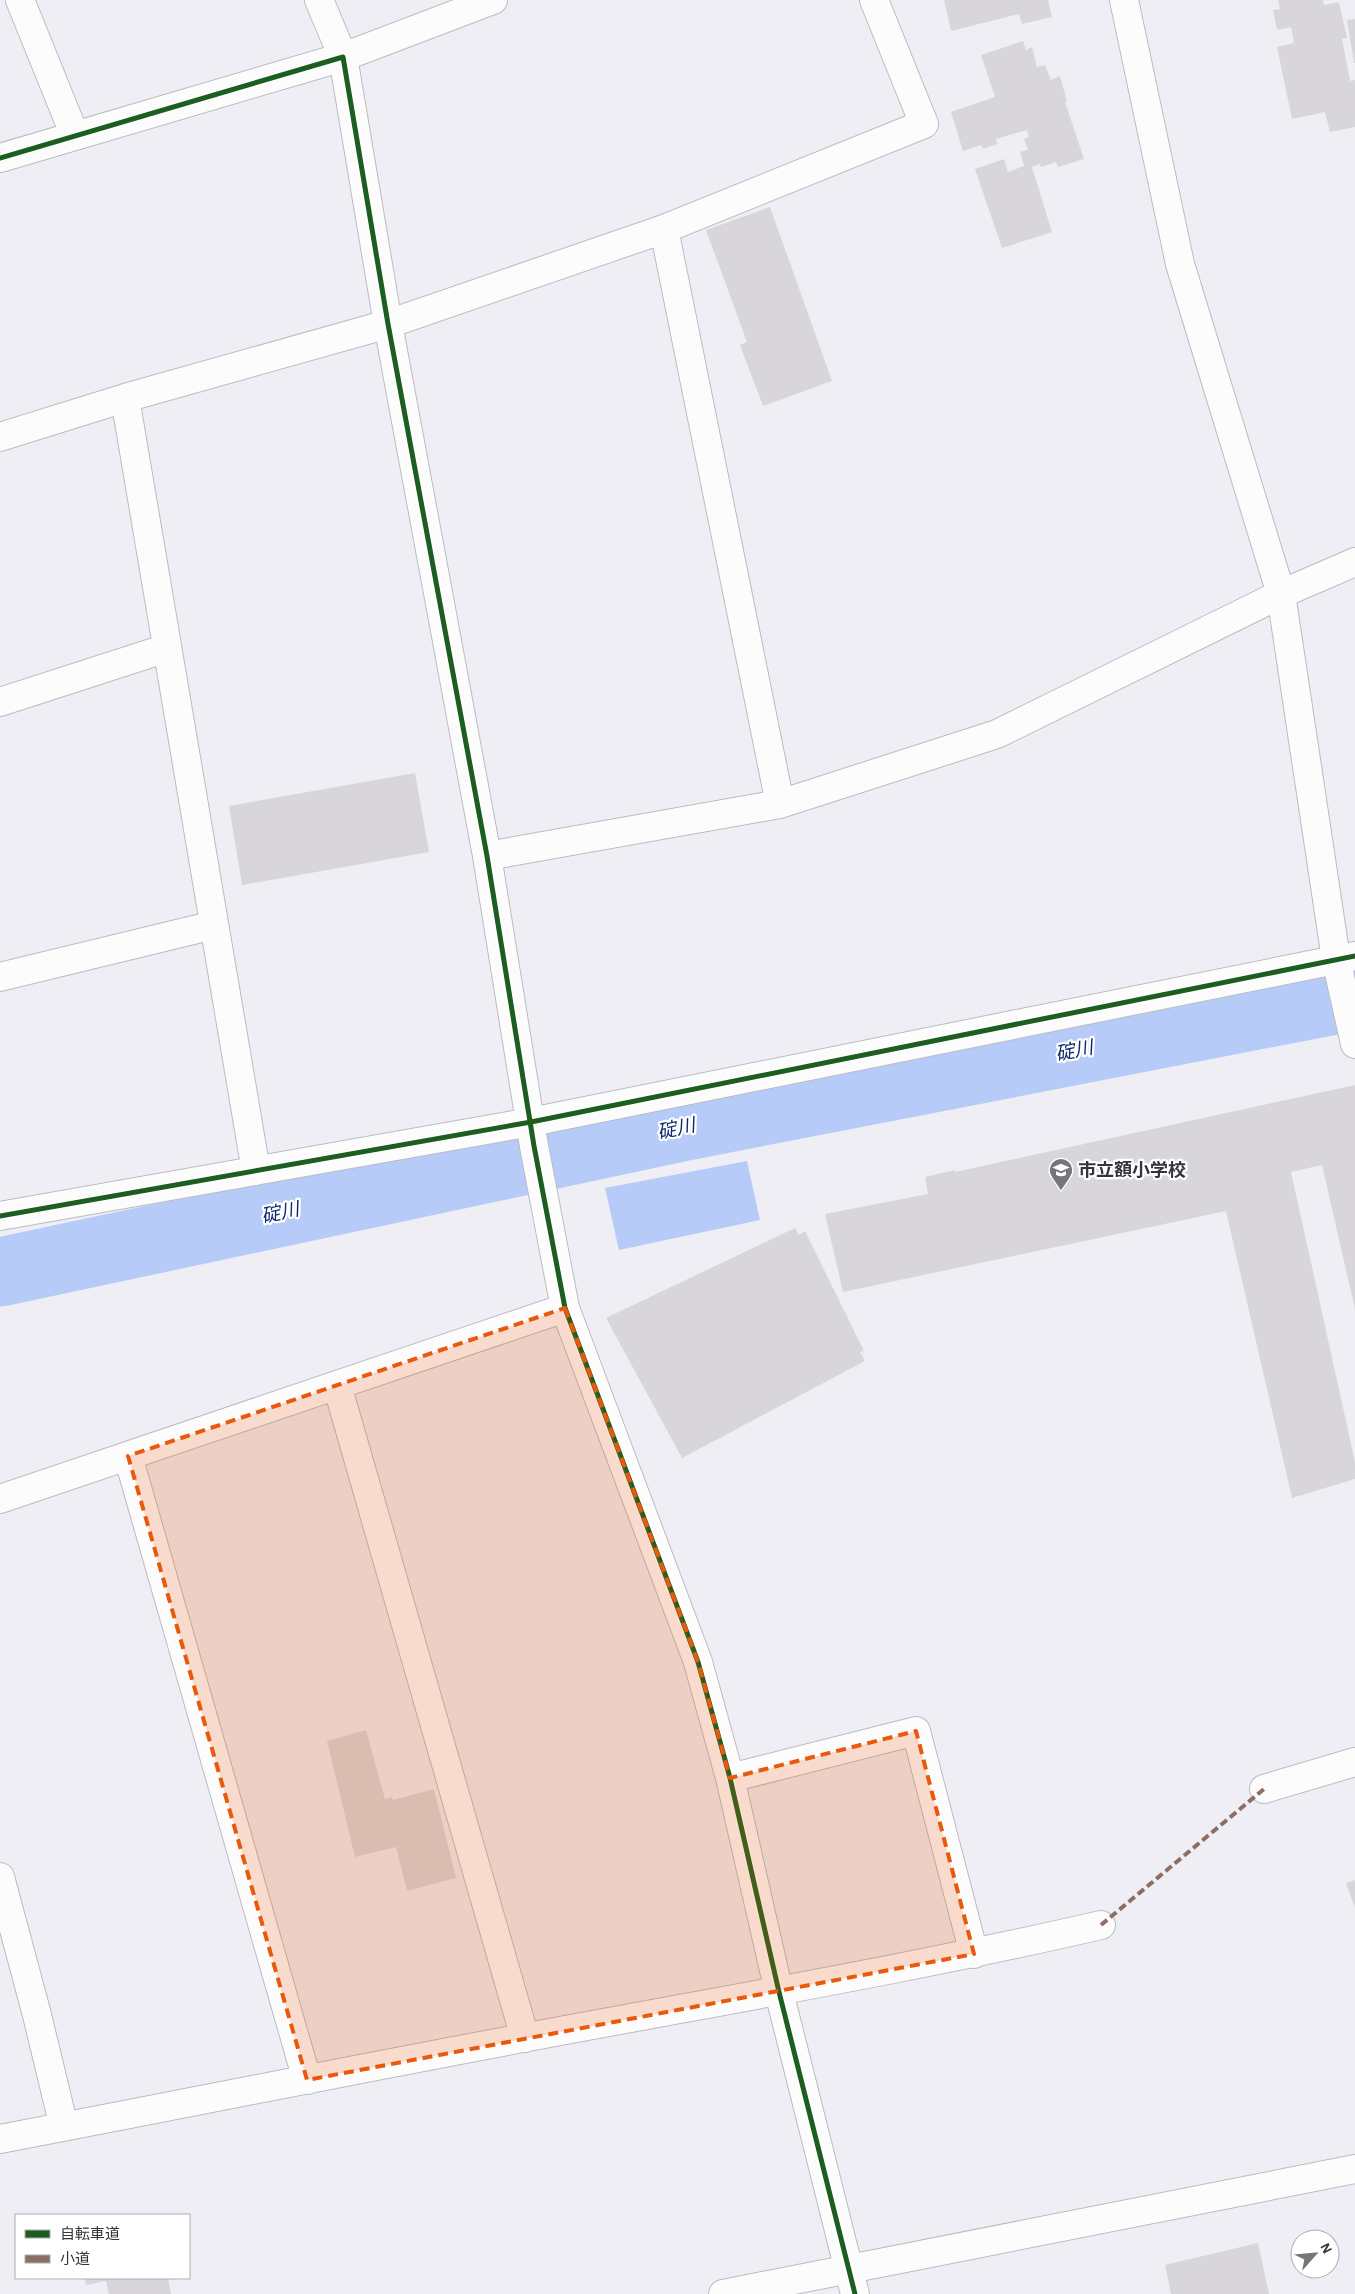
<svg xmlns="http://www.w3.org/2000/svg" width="1355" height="2294" font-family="'Alegreya Sans','Noto Sans JP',sans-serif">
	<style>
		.water { fill: #b6cbf7 }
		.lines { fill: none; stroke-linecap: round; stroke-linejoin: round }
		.river { stroke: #b6cbf7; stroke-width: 69 }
		.building { fill: #d8d6da }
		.minor-casing { stroke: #bcbbc0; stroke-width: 30 }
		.minor { stroke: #fdfcfd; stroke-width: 28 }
		.quiet { stroke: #8d6e63; stroke-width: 4; stroke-dasharray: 8 4; stroke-linecap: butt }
		.cycleway-casing { stroke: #fff; stroke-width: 8 }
		.cycleway { stroke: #1b5e20; stroke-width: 5 }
		.marked { fill: #e8590c; fill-opacity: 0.2; stroke: #e8590c; stroke-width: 4; stroke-dasharray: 10 6; stroke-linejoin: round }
		.labels { text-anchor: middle; stroke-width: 4.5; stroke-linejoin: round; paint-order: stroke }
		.poi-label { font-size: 18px; font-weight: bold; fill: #363439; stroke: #fff; text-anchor: start }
		.water-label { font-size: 19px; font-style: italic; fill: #0f286c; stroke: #fff }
	</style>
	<rect width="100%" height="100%" fill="#efeef4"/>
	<path class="water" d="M747,1161L760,1220L619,1250L605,1188Z"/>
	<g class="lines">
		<path class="river" d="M0,1272L686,1126L1355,996"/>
	</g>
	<path class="building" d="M944,0H1048L1052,17L1022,24L1019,14L951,31Z
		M1278,0H1323L1324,5L1339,2L1347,38L1342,39L1350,81L1355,80V127L1330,132L1325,112L1292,119L1277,47L1294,43L1291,27L1277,30L1273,10L1280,9Z
		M1355,19V63H1354L1347,20Z
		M1023,41L1026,50L1032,47L1037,67L1045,65L1051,80L1060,76L1067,101L1065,102L1084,159L1058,167L1056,162L1041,167L1040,164L1032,167L1052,232L1002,248L975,169L1004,159L1008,172L1024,166L1020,152L1028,150L1024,139L1029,137L1027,130L996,139L997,144L983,149L981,145L963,151L951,112L995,97L981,55Z
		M770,207L832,381L763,406L740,345L747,342L706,230Z
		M415,773L429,852L242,885L229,806Z
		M1355,1085V1309L1322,1165L1291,1172L1355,1462V1479L1292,1498L1226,1211L843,1292L825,1214L928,1194L925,1177L955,1170V1172Z
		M795,1228L799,1235L805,1231L864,1351L860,1352L865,1361L682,1458L606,1318Z
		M366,1730L385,1799L392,1797L393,1800L434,1789L456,1878L407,1891L396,1847L355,1857L327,1741Z
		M1355,1880V1908L1346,1883Z
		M1258,2243L1269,2294H1171L1165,2265Z
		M85,2278H168L171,2294H109L106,2281L86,2285Z"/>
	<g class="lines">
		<g class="minor-casing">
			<path id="minor" d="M20,0L75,136
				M319,0L343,57L493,0
				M1124,0L1180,264L1281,594L1355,562
				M0,158L343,57L388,324L487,856L534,1146L565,1308L698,1662L730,1778L779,1992L855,2294
				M125,398L256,1171
				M0,437L125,398L388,324L664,229
				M0,702L167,648
				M780,804L664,229L924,124L874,0
				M487,856L780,804L997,734L1281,594L1336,959L1355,1044
				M0,977L214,925
				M0,1216L531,1122L1355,956
				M337,1385L525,2038
				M128,1456L307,2080
				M0,1499L565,1308
				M730,1778L916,1731L974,1954
				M1264,1789L1355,1762
				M0,1877L37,2015L64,2127
				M0,2139C210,2099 420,2056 631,2018C788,1989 945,1961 1101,1925
				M723,2294L1355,2169"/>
		</g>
		<use href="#minor" class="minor"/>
		<path class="quiet" d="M1101,1925L1264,1789"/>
		<g class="cycleway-casing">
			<path id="cycleway" d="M0,158L343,57L388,324L487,856L534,1146L565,1308L698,1662L730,1778L779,1992L855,2294
				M0,1216L531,1122L1355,956"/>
		</g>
		<use href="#cycleway" class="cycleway"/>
	</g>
	<path class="marked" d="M565,1308L698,1662L730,1778L916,1731L974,1954L307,2080L128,1456Z"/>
	<defs>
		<g id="school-pin" transform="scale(1.25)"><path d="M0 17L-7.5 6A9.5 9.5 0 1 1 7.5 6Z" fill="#77757a" stroke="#fff"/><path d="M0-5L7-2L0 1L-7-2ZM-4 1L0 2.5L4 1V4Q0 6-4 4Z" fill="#fff"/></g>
	</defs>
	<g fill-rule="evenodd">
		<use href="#school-pin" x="1061" y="1170"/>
	</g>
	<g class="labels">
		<g class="poi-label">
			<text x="1078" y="1176">市立額小学校</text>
		</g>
		<g class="water-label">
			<text transform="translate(1074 1050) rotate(-11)" y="7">碇川</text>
			<text transform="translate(676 1128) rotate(-12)" y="7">碇川</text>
			<text transform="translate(280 1212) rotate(-12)" y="7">碇川</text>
		</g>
	</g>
	<rect x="15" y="2214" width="175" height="65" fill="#ffffff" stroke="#afaeb0"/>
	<rect x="25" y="2230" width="25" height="8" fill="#1b5e20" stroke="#afaeb0"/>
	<text x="60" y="2239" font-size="15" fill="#363439">自転車道</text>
	<rect x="25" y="2255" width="25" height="8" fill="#8d6e63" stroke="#afaeb0"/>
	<text x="60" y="2264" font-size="15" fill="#363439">小道</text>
	<g transform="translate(1315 2254) rotate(63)"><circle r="24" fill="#ffffff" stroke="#afaeb0"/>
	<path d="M0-4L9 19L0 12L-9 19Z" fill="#77757a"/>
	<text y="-8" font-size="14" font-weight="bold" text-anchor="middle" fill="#363439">N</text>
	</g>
</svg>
